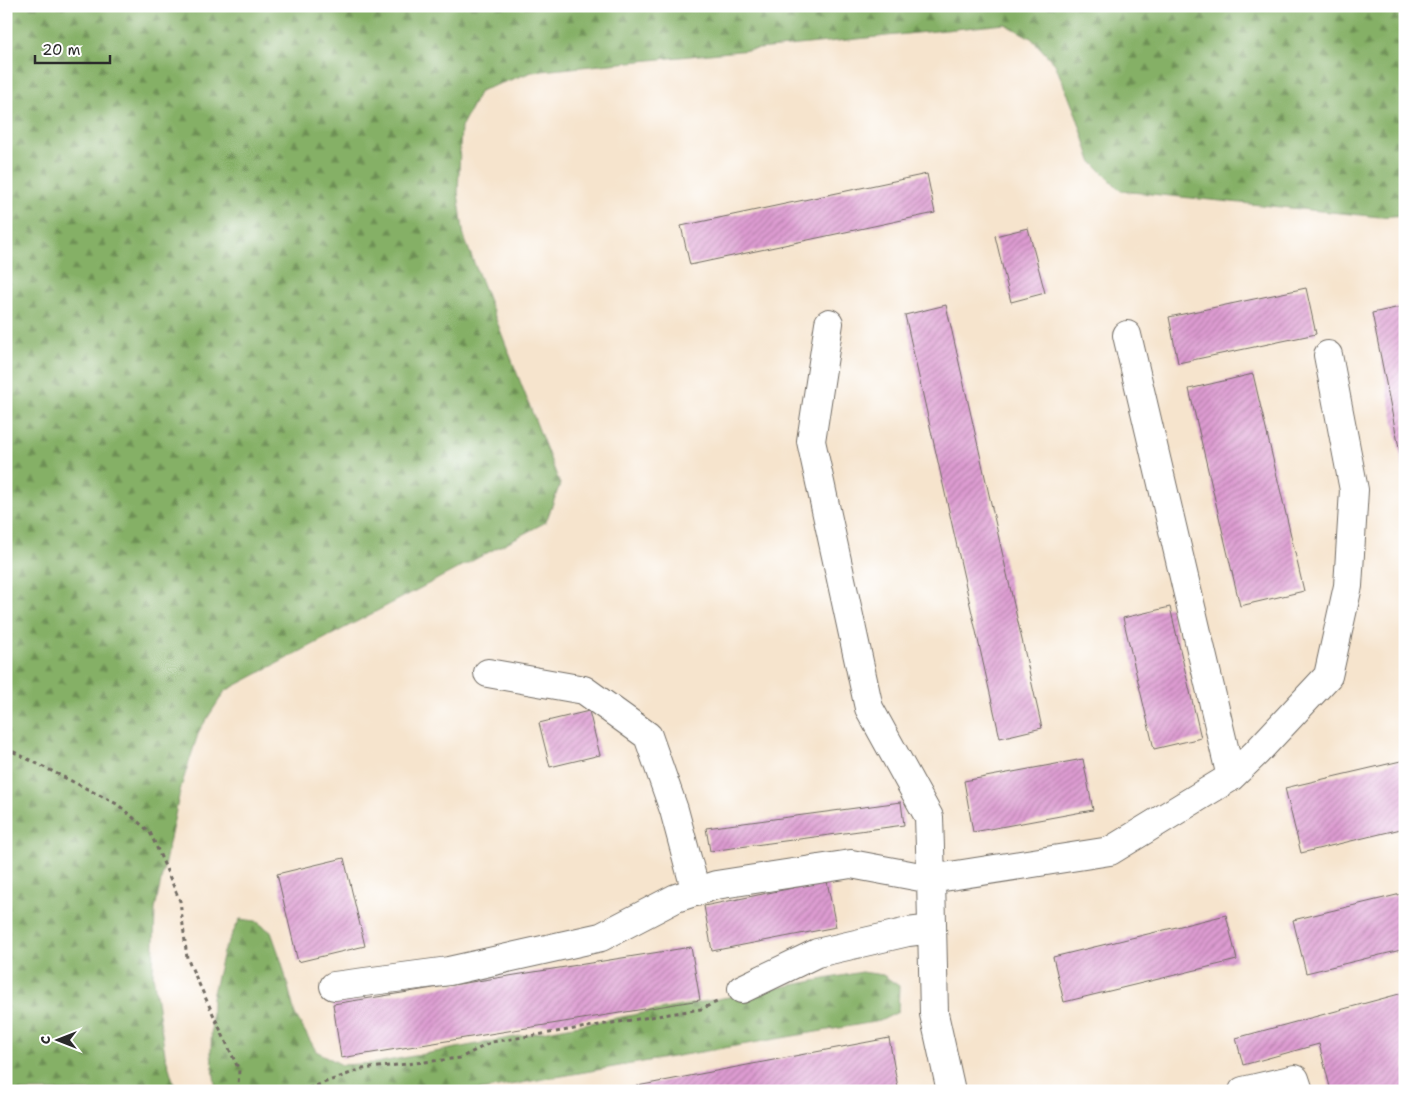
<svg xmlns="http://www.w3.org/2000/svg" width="1411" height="1097" font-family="'Shantell Sans',sans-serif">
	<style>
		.forest { fill: url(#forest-firs); stroke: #586e48 }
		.building { fill: url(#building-hatch) }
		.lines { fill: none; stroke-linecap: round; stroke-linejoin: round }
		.minor-casing { stroke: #726c64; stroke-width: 30 }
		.path { stroke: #726c64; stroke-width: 3; stroke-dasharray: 4 4; stroke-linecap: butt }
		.minor { stroke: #fff; stroke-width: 28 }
	</style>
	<defs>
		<pattern id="forest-firs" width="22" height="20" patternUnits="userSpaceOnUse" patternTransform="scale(1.25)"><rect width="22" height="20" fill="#85b066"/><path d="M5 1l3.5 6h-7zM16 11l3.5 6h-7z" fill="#6d8f54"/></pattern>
		<pattern id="building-hatch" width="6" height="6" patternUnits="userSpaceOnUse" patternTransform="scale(1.25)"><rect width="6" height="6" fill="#dd9bd1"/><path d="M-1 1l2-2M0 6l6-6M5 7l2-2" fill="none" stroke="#b37faa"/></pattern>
	</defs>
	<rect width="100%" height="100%" fill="#fff"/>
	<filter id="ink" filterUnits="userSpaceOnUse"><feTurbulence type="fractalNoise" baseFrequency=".02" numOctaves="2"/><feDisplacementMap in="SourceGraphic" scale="10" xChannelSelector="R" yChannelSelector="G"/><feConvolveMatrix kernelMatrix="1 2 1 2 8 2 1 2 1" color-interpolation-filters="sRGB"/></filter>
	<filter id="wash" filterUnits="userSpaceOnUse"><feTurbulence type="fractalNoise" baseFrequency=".0096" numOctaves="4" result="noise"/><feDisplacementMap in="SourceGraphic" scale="20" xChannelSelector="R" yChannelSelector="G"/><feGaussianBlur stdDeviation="1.12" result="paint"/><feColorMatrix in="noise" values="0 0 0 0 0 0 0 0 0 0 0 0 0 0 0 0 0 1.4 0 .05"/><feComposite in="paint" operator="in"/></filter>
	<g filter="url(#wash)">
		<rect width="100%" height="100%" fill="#f6e4cd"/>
		<path class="forest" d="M6,6H1405V215L1380,217L1121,191L1091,161L1077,117L1055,64L1031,38L1005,24L532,72L480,91L461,127L458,193L464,237L560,484L546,522L225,691L199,731L181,787L155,909L153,974L165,1054L176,1091H6Z
			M240,919L256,921L271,932L282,963L295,1014L316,1051L342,1065L376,1063L862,972L883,975L899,986L898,1012L880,1021L475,1091H216L211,1053L212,997L223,952Z"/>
		<g id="blocks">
			<path class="building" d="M927,174L935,213L690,265L681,226Z
				M1028,228L1045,293L1011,302L995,236Z
				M1306,288L1316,334L1178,363L1169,317Z
				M946,305L1042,728L1000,738L905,315Z
				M1405,306V473H1404L1372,313Z
				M1253,374L1304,591L1240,606L1189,389Z
				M1170,607L1201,738L1154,749L1123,618Z
				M589,711L600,755L550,767L539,723Z
				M1083,759L1093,810L973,832L964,781Z
				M1405,760V828L1301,853L1285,788Z
				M901,802L904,825L710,851L706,828Z
				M344,858L365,946L298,962L277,874Z
				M827,881L836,927L712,951L704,906Z
				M1405,893V949L1306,973L1293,920Z
				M1226,915L1237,960L1064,1002L1053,957Z
				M691,947L700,1000L341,1058L333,1004Z
				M1403,993L1405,1000V1091H1331L1319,1044L1243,1065L1236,1038Z
				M889,1038L898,1088L882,1091H611Z"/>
		</g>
	</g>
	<g filter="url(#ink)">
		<use href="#blocks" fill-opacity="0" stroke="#726c64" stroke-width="1"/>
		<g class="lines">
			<g class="minor-casing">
				<path id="minor" d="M1127,335L1231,777
					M488,673L584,690L648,736L674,810L696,892
					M334,986L449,971L601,937L676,898L716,885L851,864L931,879L929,817L869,708L811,441L829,323
					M742,989L817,953L908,932L932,929
					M951,1091L934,1014L931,879L1110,851L1231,777L1256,753L1328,676L1348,586L1354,490L1328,355
					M1243,1091L1295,1079L1299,1091"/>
			</g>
			<path class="path" d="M6,748L117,804L150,832L180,901L187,958L239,1070L238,1085L240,1091
				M301,1091L362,1069L460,1058L492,1042L701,1009L719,1001"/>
			<use href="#minor" class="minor"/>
		</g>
	</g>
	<rect width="1411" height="1097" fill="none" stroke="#fff" stroke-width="25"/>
	<g transform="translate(58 1040) rotate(270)" stroke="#ffffff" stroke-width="4" paint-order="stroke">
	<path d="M0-4L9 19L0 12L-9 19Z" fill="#2b2b2b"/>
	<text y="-8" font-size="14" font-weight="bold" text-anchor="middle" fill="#2b2b2b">С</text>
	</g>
	<path d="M35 55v8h75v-8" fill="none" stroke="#2b2b2b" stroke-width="2.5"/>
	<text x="42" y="55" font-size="15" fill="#2b2b2b" stroke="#ffffff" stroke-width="4" paint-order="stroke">20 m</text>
</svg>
